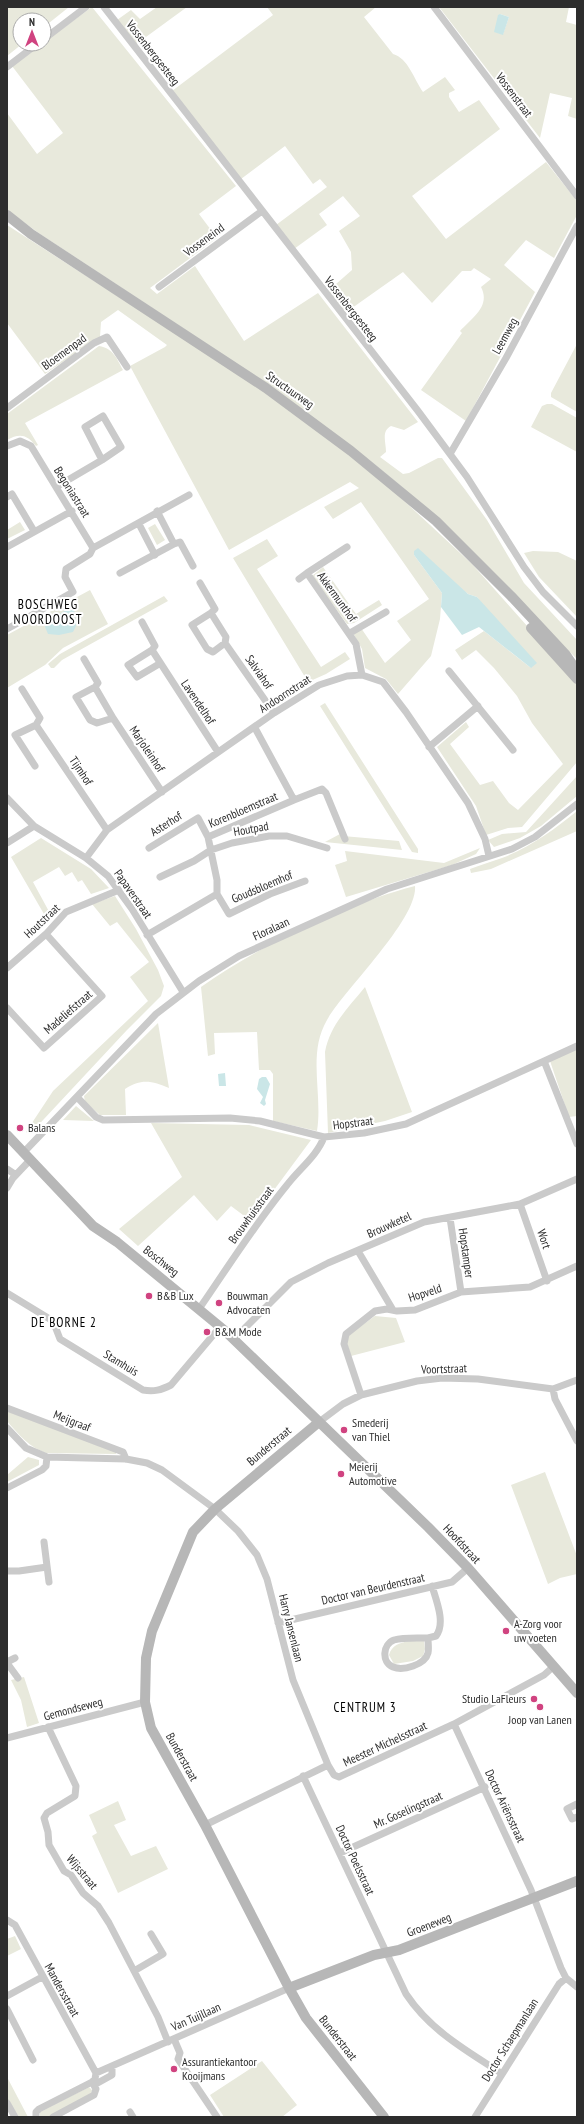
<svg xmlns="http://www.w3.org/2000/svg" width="584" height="2124" font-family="'PT Sans Narrow',sans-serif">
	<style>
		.green { fill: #e8e9dc; fill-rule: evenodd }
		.water { fill: #cae6e7 }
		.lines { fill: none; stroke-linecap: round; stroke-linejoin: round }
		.street { stroke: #cacaca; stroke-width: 7 }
		.secondary { stroke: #b7b7b7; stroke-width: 10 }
		.poi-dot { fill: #d04380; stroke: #fff; stroke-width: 1.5 }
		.labels { text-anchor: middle; stroke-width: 4; stroke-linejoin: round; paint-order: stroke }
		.street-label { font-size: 12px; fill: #2d2d2d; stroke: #fff }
		.poi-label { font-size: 12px; fill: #2d2d2d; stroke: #fff; text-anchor: start }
		.neighbourhood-label { font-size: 13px; letter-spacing: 1px; fill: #000; stroke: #fff }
	</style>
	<rect width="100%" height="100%" fill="#fff"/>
	<path class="green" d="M7,7H69L44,27V20H20V44H22L7,56Z
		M92,7L236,186L199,214L217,238L150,288L157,294L195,266L244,341L318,293L418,422L404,430L391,426C381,431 386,442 386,452L380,457L403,474L409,473L438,458H442L487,520L524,583L577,640V659L402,487L369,460L274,388L40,234L7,210V113L37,154L63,133L12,66L41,44H44V42Z
		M157,7H187L135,45L117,20L131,10L140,19Z
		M267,7H376L364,17L393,54C408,58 414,79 423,92L445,77L455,90L449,93V97L459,112L479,100L500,129L412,196L446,239L546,162L577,201V215L554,258L526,240L504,265L535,292L466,421L421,390L462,333L460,331C472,318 491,306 481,287L491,279L474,268L471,271H462L432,303L403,272L345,313L328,291L352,270L351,252L339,231L360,216L343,196L319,214L327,225L294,249L276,225L327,187L320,179L313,184L285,146L241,179L172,91L273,15Z
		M439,7H569L566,22L577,25V119L568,116L572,98L550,93L540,138ZM500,14L509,17L503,34Z
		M7,225L293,409L387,485L472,564L577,682V762L522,827L508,828L486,835L476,806L437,747L466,722L469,727L450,744L480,785L493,781L509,803L518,810L563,764L532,723L517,696L494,668L476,650L462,660L455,650L484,631L531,668L477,597L468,594L414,551V555L442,593L440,619L431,656L398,694L386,679L365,668L362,649L353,633L361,628L385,663L411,640L397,621L429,599L361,502L333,519L324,507L359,488L350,482L229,550L130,366L165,347L167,345L118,310L101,322L100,337L45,374L7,323Z
		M577,344V412L551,397V393Z
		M99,346C113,348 117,359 123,370L25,423L38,445L36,446C27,434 19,433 7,440V414Z
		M547,404H552L577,418V452L531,427L542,406Z
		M20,522L25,530L7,539V530Z
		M155,524L165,540L157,545L148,528Z
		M267,539L278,556L257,569L321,667L345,652L350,659L326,674L308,682L233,558Z
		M533,551L558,552L577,561V617L539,577L524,553Z
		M323,567L356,614L379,600L382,605L354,623L347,624L312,576Z
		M90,590L108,624L63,648L45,665L7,688V635Z
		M164,596L168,601L62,660L54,668H51L48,664L60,654Z
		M325,703L418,849V853L412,852L320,706Z
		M577,776V796L541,826L520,838L494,847L488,840L502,834L526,832Z
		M577,811V831L491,869L471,873L470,869C480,865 491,862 502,858C530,847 554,830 577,811Z
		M340,834L343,836L399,841L402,850L325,842Z
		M41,838L91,869L109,888L91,894L82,880L78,882L72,872L65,876L59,867L33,882L52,917L48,921L11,857Z
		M480,848L476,854L452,865L346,897L335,865L347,861L345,851L444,863Z
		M415,886C418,919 344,990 327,1020C307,1054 323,1094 317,1131L273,1121V1074L270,1070H259L257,1032L214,1033L215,1054L208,1056L201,987C260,945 346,904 415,886Z
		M115,896L136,929L158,970L164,986L161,996L127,1030L30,1134L26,1132L53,1091L148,1001L130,977L149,962L117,922L110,926L92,904Z
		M365,987L412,1112L385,1121L328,1133L325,1052C330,1025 348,1008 365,987Z
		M158,1023L169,1088C153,1081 141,1078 125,1089L126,1115H100L85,1102L84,1096Z
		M577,1049V1116L569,1117L550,1061Z
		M76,1106L94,1121L63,1120Z
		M151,1123L249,1125L311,1140L251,1221L231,1206L217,1221L194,1195L138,1246L119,1229L182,1177Z
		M375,1316L396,1318L405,1342L351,1356L346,1340L350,1334Z
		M7,1411L116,1452V1454L46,1453C29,1447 19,1435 7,1421Z
		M28,1457L39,1460V1465L7,1482V1475Z
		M545,1472L577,1556V1574L560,1578L548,1584L511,1485Z
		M409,1641H424L425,1649L423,1656L413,1661L394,1664L389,1655C392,1645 399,1643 409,1641Z
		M24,1677L39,1723L27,1727L21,1700L11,1680Z
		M118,1801L126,1820L114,1825L131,1856L156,1846L168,1869L118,1893L92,1836L97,1833L89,1815Z
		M15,1936L21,1949L7,1956V1939Z
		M262,2061L297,2105L282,2117H224L210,2095Z
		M7,2077L28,2117H19L7,2098Z
		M89,2087L92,2090L91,2094L48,2117H40V2112Z"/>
	<path class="water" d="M500,14L509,17L503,35L494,32L498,15Z
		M418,548L468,594L477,597L537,663L531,668L479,627L462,635L441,607L442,593L414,555V551Z
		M74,608L76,626L73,632L59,635L48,634L45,627L47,621L68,609Z
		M225,1073L226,1086H219L218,1074Z
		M262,1077H266L270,1084L265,1100L266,1104L264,1106L260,1103L263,1097L257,1089L259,1079Z"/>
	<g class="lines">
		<path class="street" d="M104,7L418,411L467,477L524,567L543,592L577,626
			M434,7L577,196
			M44,39L86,7
			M7,67L37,44
			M159,287L262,211
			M7,408L94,343L107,337L127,367
			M7,446L20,441L31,446L93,548L90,554L66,569L65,577L73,592L7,629
			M450,454L506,358L577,226
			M56,487L102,460L121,447L103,416L85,427L102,460
			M7,497L12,494L34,531
			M157,511L174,544L180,542L193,566
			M139,524L155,555
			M7,547L72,511
			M347,547L307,573L356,644L362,675
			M93,548L189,495
			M120,573L174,544
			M299,579L307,573
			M200,583L215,609L211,613L226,637L225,643
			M211,613L192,625L207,649L213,652L225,643L274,713
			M142,622L155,646L152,650L218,752
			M350,633L386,612
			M152,650L128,665L137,677L159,664
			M84,659L98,683L95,687L113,718
			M449,671L513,750
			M95,687L76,697L90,720L97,723L113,718L162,792
			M22,689L40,718L36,725L107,830
			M429,747L478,706
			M35,766L15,735L36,725
			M7,798L34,826L86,858L108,876L132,909L183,992
			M294,800L322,789L326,793L345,839
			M7,843L34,826
			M149,848L198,818L208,837
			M86,858L107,830L274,713L319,685L347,676L362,675L383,682L406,712L468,803L485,839L489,856
			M160,877L194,861L211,850L232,843L269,836H287L327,848
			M217,894L229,914L270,894L305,881
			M147,935L217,894V880L208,837L294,800L255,728
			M7,968L46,934L66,912L119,890
			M7,1008L44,1048L102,996L46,934
			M544,1061L577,1144
			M77,1097L96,1117L103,1120L230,1118L260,1121L324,1137L364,1133L406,1124L577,1046
			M24,1152L156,1014L199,981L239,956L387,889L512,849L535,837L577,804
			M7,1169L16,1175
			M7,1188L13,1178L31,1159
			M520,1204L547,1281
			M450,1218L461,1292
			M358,1251L393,1310
			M7,1293L53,1321L60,1339L143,1390C154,1392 161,1390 171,1385L220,1327
			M199,1309C228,1267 255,1224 287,1185C299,1169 317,1156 324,1137
			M234,1339L291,1282L328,1263L424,1222L520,1204L577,1179
			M553,1389L555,1399L577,1441
			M361,1395L344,1344L346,1334L375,1311L387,1309L397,1311L415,1310L461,1292L530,1287L577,1266
			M7,1408L123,1452L126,1459
			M319,1422L343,1404L361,1395L417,1381L442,1378L478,1379L553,1389L577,1380
			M7,1428L26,1448L47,1457L126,1459L147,1463L162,1470L215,1509L238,1531L257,1555L267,1579L293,1680L328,1765
			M7,1488L42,1470L46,1466L47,1457
			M44,1542L49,1582
			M7,1571H19L47,1567
			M278,1623L452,1582L468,1568
			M428,1638C418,1638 404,1637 394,1640C383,1644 381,1662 393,1667C403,1671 425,1665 428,1653C429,1649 428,1643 428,1638L436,1636C446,1623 436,1600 432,1586
			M7,1662L15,1658
			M7,1663L18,1678
			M454,1724L531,1890L561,1968L566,1978L577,1987
			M48,1727L76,1786L75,1796L47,1813L44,1818L48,1832L49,1845L64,1871L71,1875L83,1893L98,1906L109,1923L158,2017L168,2042
			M7,1738L145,1702
			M303,1776L406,1994C430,2030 465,2050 501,2073
			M577,1804L567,1809L572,1819L577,1817
			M205,1825L328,1765L334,1775L339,1777L454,1724L544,1675L554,1666
			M340,1853L485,1787
			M7,1920L15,1925L96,2073
			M134,1971L163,1954L151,1934
			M7,1996L42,1977
			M7,2009L33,2060
			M174,2039L180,2053L178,2059L217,2117
			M96,2073L289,1988
			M94,2085L112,2075V2067
			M7,2103L15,2117
			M130,2112L133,2117
			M36,2117V2112L39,2109L92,2082L95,2079L96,2073
			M53,2117L94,2095L96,2089L92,2082
			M475,2117L559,1984L566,1978"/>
		<path class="secondary" d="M7,215L31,234L266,388L351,451L436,521L511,596L566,655L577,671
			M531,628L577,679
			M7,1135L93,1226L117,1242L224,1330L428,1527L468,1568L577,1693
			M319,1422L215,1509L193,1532L152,1631L146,1658L145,1702L151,1728L205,1825L289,1988L306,2018L384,2117
			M289,1988L374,1955L399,1950L577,1881"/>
	</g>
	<g class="poi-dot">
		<circle cx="20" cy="1128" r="4"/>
		<circle cx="149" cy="1296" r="4"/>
		<circle cx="219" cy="1303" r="4"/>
		<circle cx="207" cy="1332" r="4"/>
		<circle cx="344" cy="1430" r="4"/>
		<circle cx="341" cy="1474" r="4"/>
		<circle cx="506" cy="1631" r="4"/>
		<circle cx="534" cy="1699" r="4"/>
		<circle cx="540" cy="1707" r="4"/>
		<circle cx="174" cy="2069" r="4"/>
	</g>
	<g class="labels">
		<g class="street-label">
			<text transform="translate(153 53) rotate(52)" y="4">Vossenbergsesteeg</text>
			<text transform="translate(514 95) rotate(53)" y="4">Vossenstraat</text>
			<text transform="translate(204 240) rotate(-36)" y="4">Vosseneind</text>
			<text transform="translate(351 309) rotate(52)" y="4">Vossenbergsesteeg</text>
			<text transform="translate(505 336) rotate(-61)" y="4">Leemweg</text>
			<text transform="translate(64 352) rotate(-36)" y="4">Bloemenpad</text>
			<text transform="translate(290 390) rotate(35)" y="4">Structuurweg</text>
			<text transform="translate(72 492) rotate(58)" y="4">Begoniastraat</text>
			<text transform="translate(337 597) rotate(54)" y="4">Akkermunthof</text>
			<text transform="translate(259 672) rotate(55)" y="4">Salviahof</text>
			<text transform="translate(285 694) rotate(-33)" y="4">Andoornstraat</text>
			<text transform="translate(198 702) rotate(56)" y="4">Lavendelhof</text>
			<text transform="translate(147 749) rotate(56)" y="4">Marjoleinhof</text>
			<text transform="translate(81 771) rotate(56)" y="4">Tijmhof</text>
			<text transform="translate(243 810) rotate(-23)" y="4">Korenbloemstraat</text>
			<text transform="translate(166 824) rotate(-32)" y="4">Asterhof</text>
			<text transform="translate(251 829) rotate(-10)" y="4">Houtpad</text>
			<text transform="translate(262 887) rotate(-23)" y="4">Goudsbloemhof</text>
			<text transform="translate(133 894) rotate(55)" y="4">Papaverstraat</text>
			<text transform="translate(42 921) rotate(-43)" y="4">Houtstraat</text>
			<text transform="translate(271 929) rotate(-25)" y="4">Floralaan</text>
			<text transform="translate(68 1012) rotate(-41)" y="4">Madeliefstraat</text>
			<text transform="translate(353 1123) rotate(-7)" y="4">Hopstraat</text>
			<text transform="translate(251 1215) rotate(-54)" y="4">Brouwhuisstraat</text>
			<text transform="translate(389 1225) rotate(-24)" y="4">Brouwketel</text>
			<text transform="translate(544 1239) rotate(71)" y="4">Wort</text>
			<text transform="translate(466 1253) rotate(82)" y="4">Hopstamper</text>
			<text transform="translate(161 1261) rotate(38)" y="4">Boschweg</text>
			<text transform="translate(425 1293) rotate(-18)" y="4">Hopveld</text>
			<text transform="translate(121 1363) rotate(31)" y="4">Stamhuis</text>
			<text transform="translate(444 1369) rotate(-2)" y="4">Voortstraat</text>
			<text transform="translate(72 1421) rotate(21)" y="4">Meijgraaf</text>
			<text transform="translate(269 1446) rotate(-40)" y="4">Bunderstraat</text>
			<text transform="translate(462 1544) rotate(47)" y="4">Hoofdstraat</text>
			<text transform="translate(373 1589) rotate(-13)" y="4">Doctor van Beurdenstraat</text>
			<text transform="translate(291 1628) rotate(76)" y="4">Harry Jansenlaan</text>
			<text transform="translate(73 1709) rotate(-15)" y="4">Gemondseweg</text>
			<text transform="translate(385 1744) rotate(-25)" y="4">Meester Michelsstraat</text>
			<text transform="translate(182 1757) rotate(61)" y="4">Bunderstraat</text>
			<text transform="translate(505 1806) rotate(65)" y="4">Doctor Ariënsstraat</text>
			<text transform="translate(408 1810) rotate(-24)" y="4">Mr. Goselingstraat</text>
			<text transform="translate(355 1860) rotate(65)" y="4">Doctor Poelsstraat</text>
			<text transform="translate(82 1872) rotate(50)" y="4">Wijsstraat</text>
			<text transform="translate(429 1925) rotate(-21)" y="4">Groeneweg</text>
			<text transform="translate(62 1990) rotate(61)" y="4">Mandersstraat</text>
			<text transform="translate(196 2017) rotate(-24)" y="4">Van Tuijllaan</text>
			<text transform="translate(338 2038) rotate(52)" y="4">Bunderstraat</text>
			<text transform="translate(510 2040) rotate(-58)" y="4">Doctor Schaepmanlaan</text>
		</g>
		<g class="poi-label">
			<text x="28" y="1132">Balans</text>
			<text x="157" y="1300">B&amp;B Lux</text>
			<text x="227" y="1300">Bouwman<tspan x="227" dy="14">Advocaten</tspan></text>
			<text x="215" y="1336">B&amp;M Mode</text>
			<text x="352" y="1427">Smederij<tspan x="352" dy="14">van Thiel</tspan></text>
			<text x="349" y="1471">Meierij<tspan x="349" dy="14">Automotive</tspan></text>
			<text x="514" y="1628">A-Zorg voor<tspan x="514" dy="14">uw voeten</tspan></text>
			<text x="526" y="1703" text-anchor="end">Studio LaFleurs</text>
			<text x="540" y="1724" text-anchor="middle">Joop van Lanen</text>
			<text x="182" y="2066">Assurantiekantoor<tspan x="182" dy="14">Kooijmans</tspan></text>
		</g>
		<g class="neighbourhood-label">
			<text x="48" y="609">BOSCHWEG<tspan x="48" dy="15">NOORDOOST</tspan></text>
			<text x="64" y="1327">DE BORNE 2</text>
			<text x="365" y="1712">CENTRUM 3</text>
		</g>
	</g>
	<rect width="584" height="2124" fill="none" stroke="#2d2d2d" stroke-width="16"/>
	<g transform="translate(32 32)"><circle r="19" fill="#ffffff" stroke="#ababab"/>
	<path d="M0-3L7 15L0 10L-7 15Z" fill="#d04380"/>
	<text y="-6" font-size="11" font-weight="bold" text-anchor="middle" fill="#2d2d2d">N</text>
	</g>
</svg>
